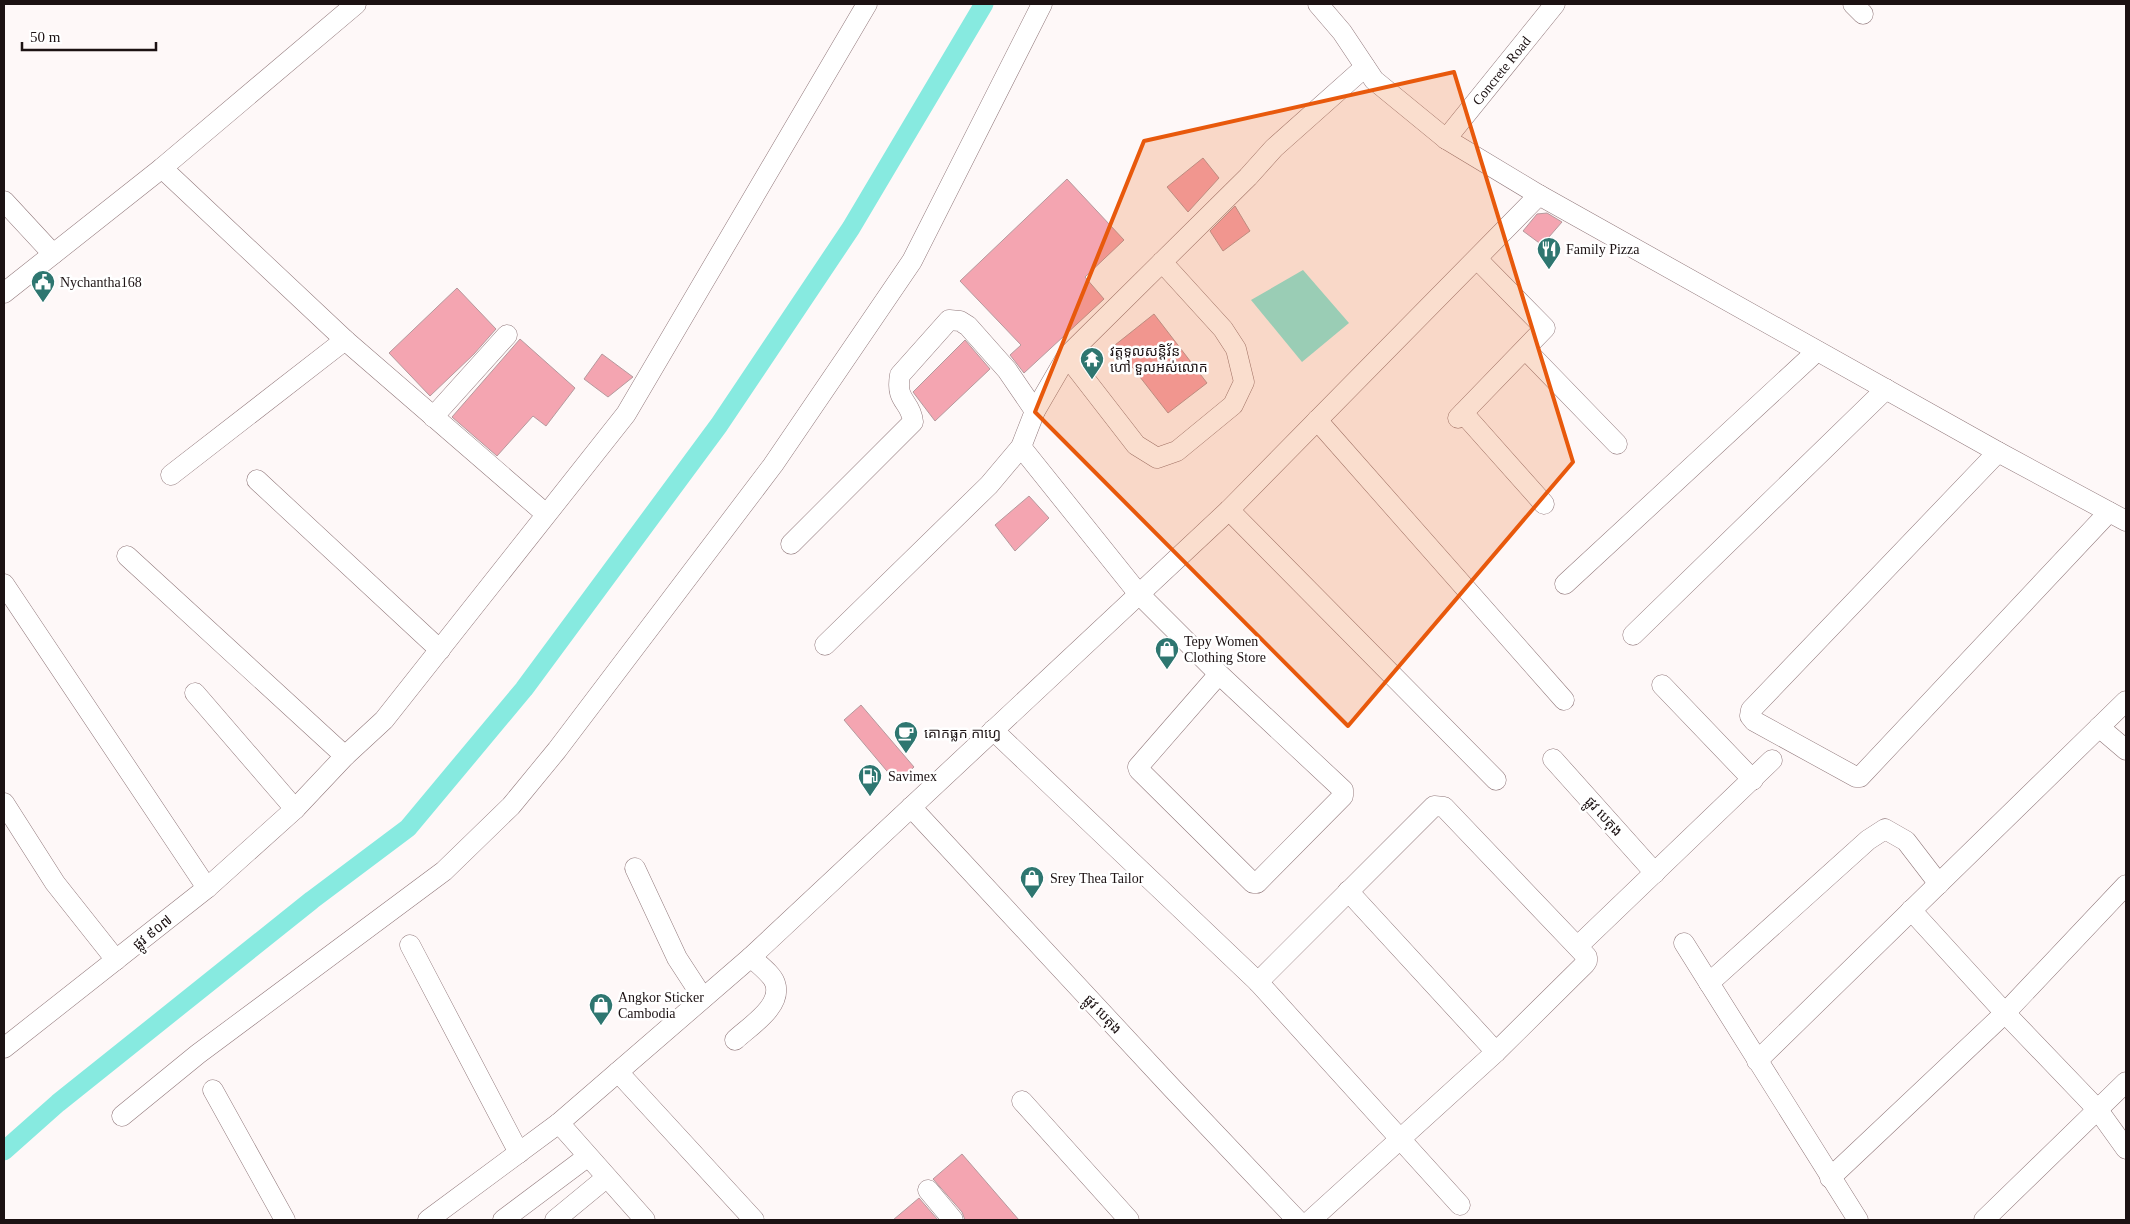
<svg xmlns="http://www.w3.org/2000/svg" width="2130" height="1224" font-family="'Times New Roman','Noto Sans Khmer',serif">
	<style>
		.water { fill: #87eae0 }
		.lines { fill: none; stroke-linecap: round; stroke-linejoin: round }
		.canal { stroke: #87eae0; stroke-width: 19 }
		.building { fill: #f4a5b1; stroke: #b5999d }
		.minor-casing { stroke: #91787b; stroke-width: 21 }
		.minor { stroke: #fff; stroke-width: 20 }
		.marked { fill: #e8590c; fill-opacity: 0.2; stroke: #e8590c; stroke-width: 4; stroke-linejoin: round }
		.labels { text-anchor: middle; stroke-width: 5; stroke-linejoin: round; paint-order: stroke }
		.street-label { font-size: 14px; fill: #1c1213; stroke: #fff }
		.poi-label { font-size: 14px; fill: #1c1213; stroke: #fff; text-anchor: start }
	</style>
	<rect width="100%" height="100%" fill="#fef8f8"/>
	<path class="water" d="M1303,270L1349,323L1302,362L1251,300Z"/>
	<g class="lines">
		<path class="canal" d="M4,1151L58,1103L312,900L408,828L524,689L719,425L851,228L984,4"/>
	</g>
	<path class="building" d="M1203,158L1219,178L1188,212L1167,187Z
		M1067,179L1124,240L1085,277L1104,299L1024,373L1010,355L1021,345L960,281Z
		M1235,206L1250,231L1223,251L1210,231Z
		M1547,213L1562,222L1542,245L1523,231L1537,214Z
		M457,288L496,329L474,354L430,396L389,353Z
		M1154,314L1207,383L1168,413L1115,345Z
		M520,339L575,388L546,426L533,416L497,456L452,417Z
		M965,340L990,369L935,421L913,392Z
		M602,354L633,377L608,397L584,379Z
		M1029,496L1049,518L1015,551L995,525Z
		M861,705L914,767L897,783L844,720Z
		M962,1154L1019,1220H965L962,1212L933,1179Z
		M919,1198L938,1220H893Z"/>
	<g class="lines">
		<g class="minor-casing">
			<g id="minor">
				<path d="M1318,4L1342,32L1374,80L1446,139L1539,195L1998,452L2126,521"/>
				<path d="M1853,4L1863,14"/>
				<path id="s1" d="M1446,139L1555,4"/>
				<path d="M162,168L345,340L546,514"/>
				<path d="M4,201L53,254"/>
				<path d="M4,293L162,168L356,4"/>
				<path d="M1526,350L1617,444"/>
				<path d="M1067,356L1136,445L1157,458L1177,451L1233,405L1244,382L1236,349L1223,329L1162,262"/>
				<path d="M1463,413L1544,504"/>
				<path d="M433,417L507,335"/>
				<path d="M1458,418L1545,328L1477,259"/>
				<path d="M1317,420L1564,700"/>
				<path d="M1021,447L1138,593L1219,674L1343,790V796L1257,883H1253L1139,770L1138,767L1219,674"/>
				<path d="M1998,452L1751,710L1750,716L1754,721L1856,777H1860L2109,512"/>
				<path d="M171,475L345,340"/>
				<path d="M257,480L440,650"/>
				<path d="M1229,510L1496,780"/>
				<path d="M791,544L913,422C911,400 895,403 900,375L949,320L960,321L968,326L1007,370L1035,411"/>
				<path d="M127,556L345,756"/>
				<path d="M4,584L207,888"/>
				<path d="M1565,584L1817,351"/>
				<path d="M1633,635L1886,389"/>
				<path d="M825,645L989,485L1021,447L1035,411L1067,356L1248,177L1274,148L1365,67"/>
				<path d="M1662,685L1753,780"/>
				<path d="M195,693L295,809"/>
				<path d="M2099,727L2126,750"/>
				<path d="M993,730L1258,982L1460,1205"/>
				<path d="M1553,759L1655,873"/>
				<path d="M4,803L55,883L116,960"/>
				<path d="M911,807L1171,1087L1297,1220"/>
				<path d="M635,868L677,958L703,998"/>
				<path d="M1348,891L1496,1052"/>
				<path d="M1911,910L2005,1013L2098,1110L2126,1149"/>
				<path d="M1684,943L1858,1220"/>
				<path d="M410,945L519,1153"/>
				<path d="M1578,946L1772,760"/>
				<path d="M1258,982L1434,806L1444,807L1587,957V961L1585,964L1496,1052L1311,1220"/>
				<path d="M1709,983L1868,840L1885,829L1906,841L1939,884"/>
				<path d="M735,1040C750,1026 783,1006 775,983C772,974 758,964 751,957"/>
				<path d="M4,1048L207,888L295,809L345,756L384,720L626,414L867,4"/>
				<path d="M1757,1061L2126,701"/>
				<path d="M618,1072L754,1220"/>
				<path d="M213,1090L285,1220"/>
				<path d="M1022,1101L1129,1220"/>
				<path d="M122,1116L198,1054L444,871L511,806L557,750L773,465L912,261L1042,4"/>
				<path d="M559,1123L645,1220"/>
				<path d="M1830,1178L2005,1013L2126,885"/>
				<path d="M928,1190L953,1220"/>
				<path d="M428,1220L559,1123L751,957L1229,510L1539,195"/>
				<path d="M503,1220L587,1157"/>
				<path d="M555,1220L606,1178"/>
				<path d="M1984,1220L2126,1082"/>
			</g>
		</g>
		<use href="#minor" class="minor"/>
	</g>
	<path class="marked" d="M1454,72L1573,462L1348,726L1035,412L1144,141Z"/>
	<defs>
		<g id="restaurant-pin" transform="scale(1.25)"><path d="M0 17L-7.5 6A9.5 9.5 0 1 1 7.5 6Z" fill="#2e7670" stroke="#fff"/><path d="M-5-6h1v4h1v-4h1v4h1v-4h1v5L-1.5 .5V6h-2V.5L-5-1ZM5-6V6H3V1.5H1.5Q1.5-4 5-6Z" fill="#fff"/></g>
		<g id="civic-pin" transform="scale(1.25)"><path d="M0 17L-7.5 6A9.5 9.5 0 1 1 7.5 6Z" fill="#2e7670" stroke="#fff"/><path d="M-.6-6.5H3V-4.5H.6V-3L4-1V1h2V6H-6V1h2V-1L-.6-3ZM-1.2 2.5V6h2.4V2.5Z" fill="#fff"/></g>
		<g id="temple-pin" transform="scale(1.25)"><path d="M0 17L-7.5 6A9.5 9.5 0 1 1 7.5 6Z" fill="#2e7670" stroke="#fff"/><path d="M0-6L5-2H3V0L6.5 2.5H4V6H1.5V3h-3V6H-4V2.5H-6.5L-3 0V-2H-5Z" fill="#fff"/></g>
		<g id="shop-pin" transform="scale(1.25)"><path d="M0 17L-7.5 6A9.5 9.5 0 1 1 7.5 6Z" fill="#2e7670" stroke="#fff"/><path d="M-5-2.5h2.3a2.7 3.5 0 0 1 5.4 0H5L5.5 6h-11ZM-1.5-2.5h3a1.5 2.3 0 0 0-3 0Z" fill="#fff"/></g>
		<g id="cafe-pin" transform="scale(1.25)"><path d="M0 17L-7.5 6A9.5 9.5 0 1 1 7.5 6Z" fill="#2e7670" stroke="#fff"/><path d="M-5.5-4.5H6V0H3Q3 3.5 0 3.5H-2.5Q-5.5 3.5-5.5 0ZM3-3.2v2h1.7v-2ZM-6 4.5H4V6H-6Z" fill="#fff"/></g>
		<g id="fuel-pin" transform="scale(1.25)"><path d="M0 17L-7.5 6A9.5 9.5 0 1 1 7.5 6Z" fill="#2e7670" stroke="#fff"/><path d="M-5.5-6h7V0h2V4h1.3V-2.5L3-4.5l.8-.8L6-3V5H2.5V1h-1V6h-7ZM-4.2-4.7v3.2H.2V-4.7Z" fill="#fff"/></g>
	</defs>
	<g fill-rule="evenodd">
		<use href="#restaurant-pin" x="1549" y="249"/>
		<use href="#civic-pin" x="43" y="282"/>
		<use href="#temple-pin" x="1092" y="359"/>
		<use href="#shop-pin" x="1167" y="649"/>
		<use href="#cafe-pin" x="906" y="733"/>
		<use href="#fuel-pin" x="870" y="776"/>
		<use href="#shop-pin" x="1032" y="878"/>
		<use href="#shop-pin" x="601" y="1005"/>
	</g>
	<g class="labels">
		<g class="street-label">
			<text dy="5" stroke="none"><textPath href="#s1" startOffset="88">Concrete Road</textPath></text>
			<text transform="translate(1604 816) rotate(48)" y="5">ផ្លូវ បេតុង</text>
			<text transform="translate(152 932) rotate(-39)" y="5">ផ្លូវ ៩០៧</text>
			<text transform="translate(1103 1014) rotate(47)" y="5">ផ្លូវ បេតុង</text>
		</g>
		<g class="poi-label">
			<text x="1566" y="254">Family Pizza</text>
			<text x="60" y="287">Nychantha168</text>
			<text x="1110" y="356">វត្តទូលសន្តិវ័ន<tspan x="1110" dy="16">ហៅ ទួលអស់លោក</tspan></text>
			<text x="1184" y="646">Tepy Women<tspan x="1184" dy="16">Clothing Store</tspan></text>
			<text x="924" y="738">គោកធ្លក កាហ្វេ</text>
			<text x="888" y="781">Savimex</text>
			<text x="1050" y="883">Srey Thea Tailor</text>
			<text x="618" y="1002">Angkor Sticker<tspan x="618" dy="16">Cambodia</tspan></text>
		</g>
	</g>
	<rect width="2130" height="1224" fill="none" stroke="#1c1213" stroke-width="10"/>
	<path d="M22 42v8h134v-8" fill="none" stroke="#1c1213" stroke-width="2.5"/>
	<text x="30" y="42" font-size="15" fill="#1c1213" stroke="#ffffff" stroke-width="4" paint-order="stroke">50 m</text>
</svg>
